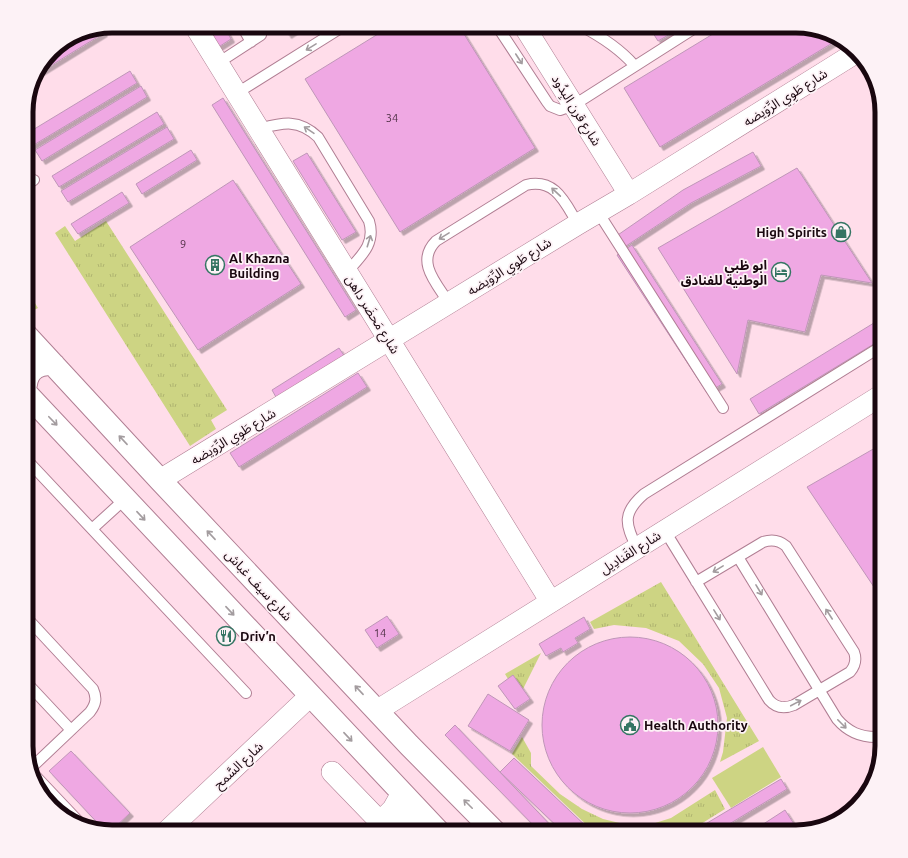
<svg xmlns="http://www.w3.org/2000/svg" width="908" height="858" font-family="Ubuntu,'Noto Sans Arabic',sans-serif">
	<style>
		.grass { fill: url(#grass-tufts) }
		.pitch { fill: #cdd483 }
		.building { fill: #efa8e3; stroke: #bf96b8; filter: url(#shadow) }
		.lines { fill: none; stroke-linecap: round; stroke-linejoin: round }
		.service-casing { stroke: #b07e93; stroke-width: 12 }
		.minor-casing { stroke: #b07e93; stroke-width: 22 }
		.tertiary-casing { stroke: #b07e93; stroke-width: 24 }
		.service { stroke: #fff; stroke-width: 10 }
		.minor { stroke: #fff; stroke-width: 21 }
		.tertiary { stroke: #fff; stroke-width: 22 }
		.oneway { stroke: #a39c9f }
		.labels { text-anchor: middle; stroke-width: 3.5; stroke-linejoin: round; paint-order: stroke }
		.number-label { font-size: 11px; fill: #4e2f44 }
		.street-label { font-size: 13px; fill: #19070f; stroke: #fdf2f6 }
		.poi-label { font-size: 13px; font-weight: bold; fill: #19070f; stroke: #fdf2f6; text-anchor: start }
		.rim { fill: none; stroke: #19070f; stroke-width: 5 }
	</style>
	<defs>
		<pattern id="grass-tufts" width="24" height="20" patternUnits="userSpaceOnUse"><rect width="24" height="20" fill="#cdd483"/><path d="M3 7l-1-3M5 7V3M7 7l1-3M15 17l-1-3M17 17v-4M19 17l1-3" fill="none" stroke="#afb470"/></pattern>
		<filter id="shadow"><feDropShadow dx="3.5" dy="3.5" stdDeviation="0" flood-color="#0004"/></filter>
	</defs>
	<rect width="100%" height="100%" fill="#ffddea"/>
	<path class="grass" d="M106,221L227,410L211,420L216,429L190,446L55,233L65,226L75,241Z
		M26,289L38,308L32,311L26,307Z
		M661,582L759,741L720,762L723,752L727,718L719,688L703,664L679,641L646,628L614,625L594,629L590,622Z
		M541,653L519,697L505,674Z
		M522,737L531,753V766L560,794L582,809L603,819L632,826L652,824L671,818L715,790L725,809L688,832H618L617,831L594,832L512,754Z"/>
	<path class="pitch" d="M763,747L781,777L731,808L712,778Z"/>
	<path class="building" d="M204,26H224L231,39L217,48Z
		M283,26H302L288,35Z
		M391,26H459L535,148L400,232L305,79Z
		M657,26H684L658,41L651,30Z
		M726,26H801L829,33L839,39L660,147L624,88Z
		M101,28L104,33L34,76L55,48L79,32Z
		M130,71L137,83L32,146L26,137V134Z
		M141,86L147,97L42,161L35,150Z
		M223,98L356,310L345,317L212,105Z
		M157,112L164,124L59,187L52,176Z
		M167,127L174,139L68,202L61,191Z
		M191,150L197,160L142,194L136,184Z
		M753,152L761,166L691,203L620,250L612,239L683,190Z
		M307,153L356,232L342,240L293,161Z
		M797,168L872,283L821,275L805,332L748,320L737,374L658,248Z
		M233,180L301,284L198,350L130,247Z
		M122,192L129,203L78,234L71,224Z
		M632,245L722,384L707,393L617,255Z
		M882,318V339L759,414L750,399Z
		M339,348L345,357L277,399L272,390Z
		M358,373L367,387L239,467L230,453Z
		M882,444V599L807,487Z
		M387,616L399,634L377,648L365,630Z
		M584,617L590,629L575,638L578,643L563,652L561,648L546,656L539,644Z
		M542 725a88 88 0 1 1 176 0a88 88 0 1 1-176 0Z
		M513,675L530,699L515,709L498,686Z
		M488,694L529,720L510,751L468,726Z
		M455,725L557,832H540L445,735Z
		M71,751L130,813L110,832L105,831L49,771Z
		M514,758L591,831L590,832H563L500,772Z
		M781,779L787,789L716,832H692Z
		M785,810L794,824L782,832H751Z"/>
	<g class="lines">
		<g class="service-casing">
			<path id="service" d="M242,26L251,42
				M497,26L547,102L550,106L560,110L574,105L698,26
				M581,26C602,37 619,48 634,65
				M218,63L261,35
				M237,93L344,26
				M258,129C282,123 298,118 318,137L369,221C376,244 361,256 347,272
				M26,185L34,180
				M598,212L723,408
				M449,303C437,284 415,262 436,241L526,185C556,178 565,203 578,224
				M26,459L246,693
				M92,529L125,499
				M665,531L769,700C776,708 784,709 794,705L850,672C855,666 857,660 854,652L786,546C779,540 772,539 763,542L696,582
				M637,548C625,524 622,513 644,494L882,346
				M738,557L837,719C848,732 860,737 876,737
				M26,617L93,689C97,698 96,704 90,712L30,769
				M26,682L71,730
				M27,755L35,764
				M30,770L83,826
				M266,830L268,832"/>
		</g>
		<g class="minor-casing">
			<path id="minor" d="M195,26L551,602
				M524,26L629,194
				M160,480L578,224L629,194L857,52
				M378,710L882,395
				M332,772L390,832
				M380,822L393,809L402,793
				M166,832L310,696
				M396,832L405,822L420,813"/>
		</g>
		<g class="tertiary-casing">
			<path id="tertiary" d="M26,335L160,480L409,745L495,832
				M26,384C28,369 40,362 54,365
				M26,393L439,832"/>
		</g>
		<use href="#service" class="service"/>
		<use href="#minor" class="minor"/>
		<use href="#tertiary" class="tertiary"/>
	</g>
	<defs><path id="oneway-shaft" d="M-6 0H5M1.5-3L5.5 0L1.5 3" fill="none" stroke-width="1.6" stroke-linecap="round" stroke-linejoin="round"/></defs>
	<g class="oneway">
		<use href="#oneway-shaft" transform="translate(311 47) rotate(148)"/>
		<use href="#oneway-shaft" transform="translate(519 59) rotate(57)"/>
		<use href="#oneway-shaft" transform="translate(309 130) rotate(-146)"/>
		<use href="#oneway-shaft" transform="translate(556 192) rotate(-137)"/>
		<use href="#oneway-shaft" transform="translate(444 236) rotate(148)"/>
		<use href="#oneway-shaft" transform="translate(369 241) rotate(-73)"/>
		<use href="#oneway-shaft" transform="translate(53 421) rotate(46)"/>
		<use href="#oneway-shaft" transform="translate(123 440) rotate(-133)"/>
		<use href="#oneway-shaft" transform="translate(141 516) rotate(47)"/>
		<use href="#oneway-shaft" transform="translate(211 535) rotate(-133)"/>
		<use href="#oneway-shaft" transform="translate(718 569) rotate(149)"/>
		<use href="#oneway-shaft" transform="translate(759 590) rotate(59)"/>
		<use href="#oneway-shaft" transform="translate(230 611) rotate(47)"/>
		<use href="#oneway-shaft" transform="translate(829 614) rotate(-123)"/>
		<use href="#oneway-shaft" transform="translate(717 615) rotate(58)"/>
		<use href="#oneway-shaft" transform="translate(359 690) rotate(-133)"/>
		<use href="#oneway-shaft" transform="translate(796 703) rotate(-28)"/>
		<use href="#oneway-shaft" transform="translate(842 724) rotate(45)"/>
		<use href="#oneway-shaft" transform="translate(348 737) rotate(47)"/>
		<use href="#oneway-shaft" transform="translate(468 804) rotate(-135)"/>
	</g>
	<defs>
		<g id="shop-ring" transform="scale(1)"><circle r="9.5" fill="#fdf2f6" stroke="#357563" stroke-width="1.5"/><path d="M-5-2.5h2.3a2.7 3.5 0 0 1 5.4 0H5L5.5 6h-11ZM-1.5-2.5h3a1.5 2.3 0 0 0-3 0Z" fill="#357563"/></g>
		<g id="building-ring" transform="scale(1)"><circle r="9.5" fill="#fdf2f6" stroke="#357563" stroke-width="1.5"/><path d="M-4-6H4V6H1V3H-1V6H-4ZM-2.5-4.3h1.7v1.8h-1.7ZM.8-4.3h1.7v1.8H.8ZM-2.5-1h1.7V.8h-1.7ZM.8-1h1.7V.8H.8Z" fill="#357563"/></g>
		<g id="hotel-ring" transform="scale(1)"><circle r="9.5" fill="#fdf2f6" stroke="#357563" stroke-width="1.5"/><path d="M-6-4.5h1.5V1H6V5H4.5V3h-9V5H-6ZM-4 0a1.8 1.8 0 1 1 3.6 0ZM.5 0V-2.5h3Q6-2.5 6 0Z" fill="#357563"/></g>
		<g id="restaurant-ring" transform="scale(1)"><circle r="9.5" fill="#fdf2f6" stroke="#357563" stroke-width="1.5"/><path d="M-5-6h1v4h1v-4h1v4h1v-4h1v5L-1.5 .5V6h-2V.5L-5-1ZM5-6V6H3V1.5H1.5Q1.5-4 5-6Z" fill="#357563"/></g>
		<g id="civic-ring" transform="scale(1)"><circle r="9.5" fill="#fdf2f6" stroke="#357563" stroke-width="1.5"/><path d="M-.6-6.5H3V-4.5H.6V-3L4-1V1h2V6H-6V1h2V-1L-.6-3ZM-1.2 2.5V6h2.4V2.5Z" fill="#357563"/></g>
	</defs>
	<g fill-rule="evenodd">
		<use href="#shop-ring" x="841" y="232"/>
		<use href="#building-ring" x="215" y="265"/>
		<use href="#hotel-ring" x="781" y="272"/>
		<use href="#restaurant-ring" x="226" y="636"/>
		<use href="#civic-ring" x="630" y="725"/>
	</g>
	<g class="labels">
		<g class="number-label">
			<text x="392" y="122">34</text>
			<text x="183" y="248">9</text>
			<text x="380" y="637">14</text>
		</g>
		<g class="street-label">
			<text transform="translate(785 97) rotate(-32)" y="5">شارع طَوِي الرِّوَيضه</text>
			<text transform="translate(577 110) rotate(58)" y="5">شارع قرن البِدُود</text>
			<text transform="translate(509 266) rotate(-32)" y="5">شارع طَوِي الرِّوَيضه</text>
			<text transform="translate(373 314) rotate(58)" y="5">شارع مَحضَر داهن</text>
			<text transform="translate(233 436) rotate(-31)" y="5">شارع طَوِي الرِّوَيضه</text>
			<text transform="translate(630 552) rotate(-32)" y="5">شارع القَنادِيل</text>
			<text transform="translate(259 585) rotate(47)" y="5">شارع سيف غباش</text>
			<text transform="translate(238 765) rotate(-43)" y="5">شارع السَّمح</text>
		</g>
		<g class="poi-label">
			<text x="827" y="237" text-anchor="end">High Spirits</text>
			<text x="229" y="263">Al Khazna<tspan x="229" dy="15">Building</tspan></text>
			<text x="767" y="270" text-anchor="end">ابو ظبي<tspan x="767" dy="15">الوطنيه للفنادق</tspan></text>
			<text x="240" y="641">Driv’n</text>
			<text x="644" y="730">Health Authority</text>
		</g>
	</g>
	<path d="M0 0H908V858H0ZM112 33H796A79 79 0 0 1 875 112V746A79 79 0 0 1 796 825H112A79 79 0 0 1 33 746V112A79 79 0 0 1 112 33Z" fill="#fdf2f6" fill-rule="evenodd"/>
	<path class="rim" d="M112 33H796A79 79 0 0 1 875 112V746A79 79 0 0 1 796 825H112A79 79 0 0 1 33 746V112A79 79 0 0 1 112 33Z"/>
</svg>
